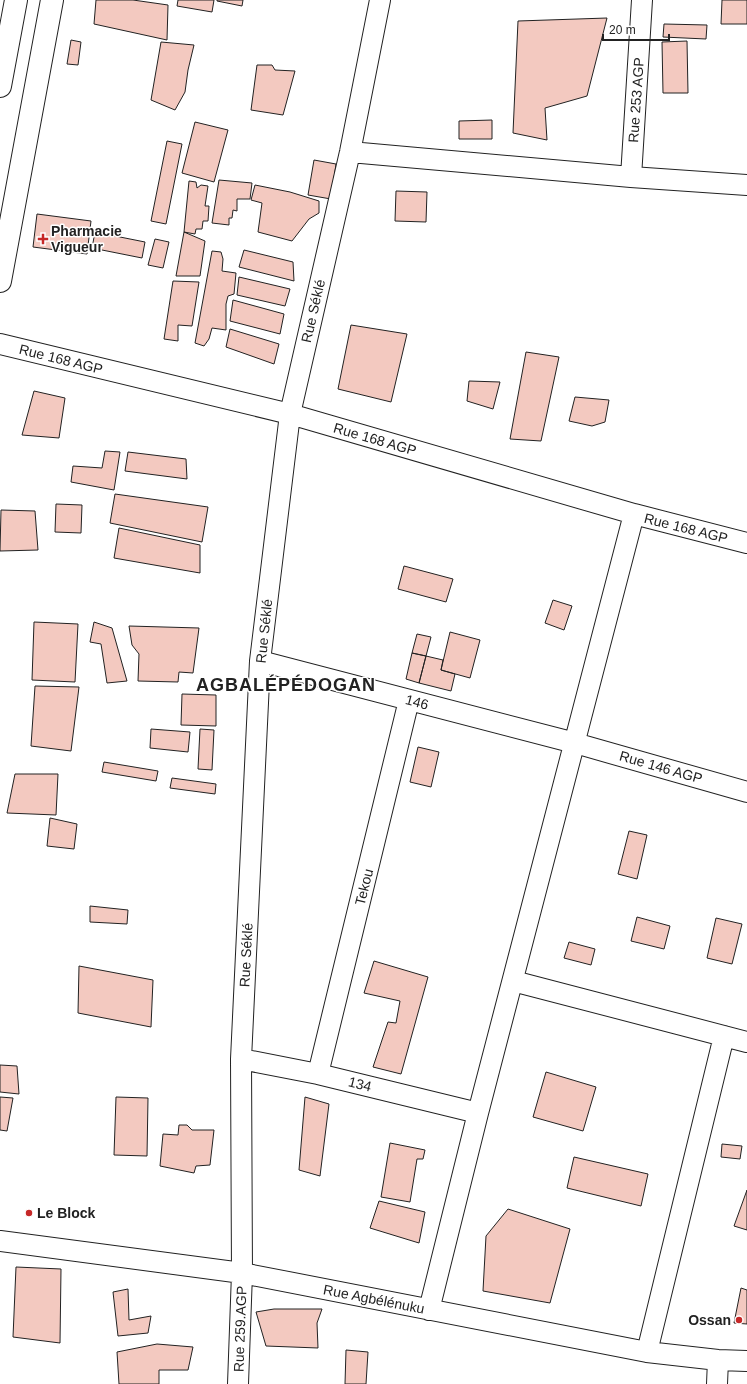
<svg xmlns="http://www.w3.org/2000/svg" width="747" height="1384" font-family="Arial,sans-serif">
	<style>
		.building { fill: #f3c9c0; stroke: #222 }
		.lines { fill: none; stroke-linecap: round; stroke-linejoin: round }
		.street-casing { stroke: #222; stroke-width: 22 }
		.secondary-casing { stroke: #222; stroke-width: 24 }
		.street { stroke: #fff; stroke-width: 20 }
		.secondary { stroke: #fff; stroke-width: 22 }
		.poi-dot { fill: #c62828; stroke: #fff; stroke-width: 1.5 }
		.labels { text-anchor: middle; stroke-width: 3; stroke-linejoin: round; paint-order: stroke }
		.street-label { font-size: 14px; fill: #222; stroke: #fff }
		.poi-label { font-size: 14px; font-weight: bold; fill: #222; stroke: #fff; text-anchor: start }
		.district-label { font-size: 18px; font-weight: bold; letter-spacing: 1px; fill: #222; stroke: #fff }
	</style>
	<rect width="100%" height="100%" fill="#fff"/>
	<path class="building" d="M96,0H133L168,5L167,40L94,24Z
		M178,0H214L212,12L177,6Z
		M217,0H243L242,6L217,1Z
		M722,0H747V24H721Z
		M607,18L587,96L545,108L547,140L513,133L518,21Z
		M664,24L707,25L706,39L663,37Z
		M71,40L81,42L78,65L67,64Z
		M687,41L688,93H663L662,42Z
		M161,42L194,45L188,70L185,92L175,110L151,100Z
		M257,65H272L275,70L295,71L283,115L251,110Z
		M492,120V139H459V121Z
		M195,122L228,130L214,182L182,173Z
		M167,141L182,144L166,224L151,221Z
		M314,160L336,164L331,199L308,195Z
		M219,180L252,183L250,199H237V211L233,210L232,218H229V225L212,223Z
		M189,181L196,182L197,188L201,185L208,186L205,206H209L208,221H203L202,229H196L195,234L184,232Z
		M255,185L290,192L319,201V213L309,219L292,241L258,232L262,203L251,200Z
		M396,191L427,192L426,222L395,221Z
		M37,214L91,221L87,254L33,247Z
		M95,232L145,242L142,258L92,248Z
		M184,232L205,241L200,276H176Z
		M155,239L169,242L163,268L148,265Z
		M244,250L293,262L294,281L239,267Z
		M212,251L221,252L223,259L222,271L236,273L234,294L228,296L226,304V330L212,328L209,339L204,346L195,343Z
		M239,277L290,289L285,306L237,295Z
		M173,281L199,282L192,326L178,325V341L164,339Z
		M233,300L284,314L280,334L230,321Z
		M351,325L407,334L391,402L338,389Z
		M230,329L279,344L274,364L226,347Z
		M526,352L559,357L541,441L510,439Z
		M469,381L500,382L493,409L467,401Z
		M34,391L65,398L59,438L22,435Z
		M575,397L609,400L605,422L592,426L569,421Z
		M105,451L120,452L114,490L71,482L73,466L102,468Z
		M128,452L186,459L187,479L125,471Z
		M115,494L208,507L202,542L110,523Z
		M56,504L82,505L81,533L55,532Z
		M1,510L35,511L38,550L0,551Z
		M119,528L200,545V573L114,558Z
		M404,566L453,579L446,602L398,589Z
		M553,600L572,606L564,630L545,623Z
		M34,622L78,624L75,682L32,680Z
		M94,622L112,628L127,681L107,683L101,644L90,642Z
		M129,626L199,628L193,673L179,672L178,682L138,681L139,654L132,645Z
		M450,632L480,640L470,678L441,670Z
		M417,634L431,637L426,656L412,653Z
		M412,653L426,656L419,683L406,679Z
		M426,656L443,660L441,670L455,674L451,691L419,683Z
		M35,686L79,687L71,751L31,746Z
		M182,694L216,695V726L181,725Z
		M151,729L190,732L188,752L150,748Z
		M200,729L214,730L212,770L198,769Z
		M418,747L439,752L431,787L410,782Z
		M104,762L158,771L156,781L102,772Z
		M15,774H58L56,815L7,813Z
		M172,778L216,784L215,794L170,788Z
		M50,818L77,824L74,849L47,846Z
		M629,831L647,835L637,879L618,874Z
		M90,906L128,910L127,924L90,922Z
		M637,917L670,926L664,949L631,941Z
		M716,918L742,924L732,964L707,958Z
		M569,942L595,949L591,965L564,958Z
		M374,961L428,977L401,1074L373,1067L388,1022L396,1023L400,1001L364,993Z
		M79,966L153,980L151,1027L78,1013Z
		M0,1065L17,1066L19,1094L0,1092Z
		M546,1072L596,1087L583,1131L533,1117Z
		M0,1097L13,1098L7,1131L0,1130Z
		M116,1097L148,1098L147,1156L114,1155Z
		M305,1097L329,1104L320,1176L299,1170Z
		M179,1125H187L192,1130H214L210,1165L196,1166L194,1173L160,1166L163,1134L178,1135Z
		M390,1143L425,1150L423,1159H417L410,1202L381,1197Z
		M722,1144L742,1146L740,1159L721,1157Z
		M574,1157L648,1174L641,1206L567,1188Z
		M747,1190V1230L734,1226Z
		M379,1201L425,1212L419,1243L370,1228Z
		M508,1209L570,1229L550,1303L483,1291L486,1236Z
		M16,1267L61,1269L60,1343L13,1337Z
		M741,1288L747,1290V1324L734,1323Z
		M128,1289L129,1320L151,1316L148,1333L118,1336L113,1292Z
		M274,1309H322L317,1323L318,1348L266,1346L256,1312Z
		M157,1344L193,1347L188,1370H159V1384H119L117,1352Z
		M346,1350L368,1352L366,1384H345Z"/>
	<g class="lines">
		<g class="street-casing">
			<path id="street" d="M350,152L631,177L747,185
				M631,177L642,0
				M0,344L290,414L634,514L747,543
				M260,661L575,743L747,792
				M513,981L747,1042
				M241,1059L318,1074L478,1113
				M318,1074L409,700
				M0,1241L242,1273L647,1352L718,1360L747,1361
				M429,1310L478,1113L634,514
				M647,1352L724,1036
				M238,1384L242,1273L241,1059L260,661L290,414L350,152L380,0
				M717,1384L718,1360"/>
		</g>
		<g class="secondary-casing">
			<path id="secondary" d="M0,86L16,0
				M0,281L52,0"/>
		</g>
		<use href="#street" class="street"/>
		<use href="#secondary" class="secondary"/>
	</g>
	<g class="poi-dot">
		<path d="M41 233h4v4h4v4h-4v4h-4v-4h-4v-4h4z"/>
		<circle cx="29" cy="1213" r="4"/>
		<circle cx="739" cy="1320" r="4"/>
	</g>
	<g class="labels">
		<g class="street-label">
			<text transform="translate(636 100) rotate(-86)" y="5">Rue 253 AGP</text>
			<text transform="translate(313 311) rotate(-77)" y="5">Rue Séklé</text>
			<text transform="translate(61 359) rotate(14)" y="5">Rue 168 AGP</text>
			<text transform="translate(375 439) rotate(16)" y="5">Rue 168 AGP</text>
			<text transform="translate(686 528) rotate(14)" y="5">Rue 168 AGP</text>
			<text transform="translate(264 631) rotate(-84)" y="5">Rue Séklé</text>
			<text transform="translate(417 702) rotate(15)" y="5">146</text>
			<text transform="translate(661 767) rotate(16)" y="5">Rue 146 AGP</text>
			<text transform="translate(364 887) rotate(-76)" y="5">Tekou</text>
			<text transform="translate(246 955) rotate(-87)" y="5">Rue Séklé</text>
			<text transform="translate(360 1084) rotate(14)" y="5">134</text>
			<text transform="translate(374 1299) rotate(11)" y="5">Rue Agbélénuku</text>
			<text transform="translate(240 1329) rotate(-88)" y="5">Rue 259.AGP</text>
		</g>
		<g class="poi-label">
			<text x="51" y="236">Pharmacie<tspan x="51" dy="16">Vigueur</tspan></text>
			<text x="37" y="1218">Le Block</text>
			<text x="731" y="1325" text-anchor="end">Ossan</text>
		</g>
		<g class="district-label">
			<text x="286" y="691">AGBALÉPÉDOGAN</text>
		</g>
	</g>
	<path d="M603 34v6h66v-6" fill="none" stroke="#222222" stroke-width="2"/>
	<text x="609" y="34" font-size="12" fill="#222222" stroke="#ffffff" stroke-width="3" paint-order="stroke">20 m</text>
</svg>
